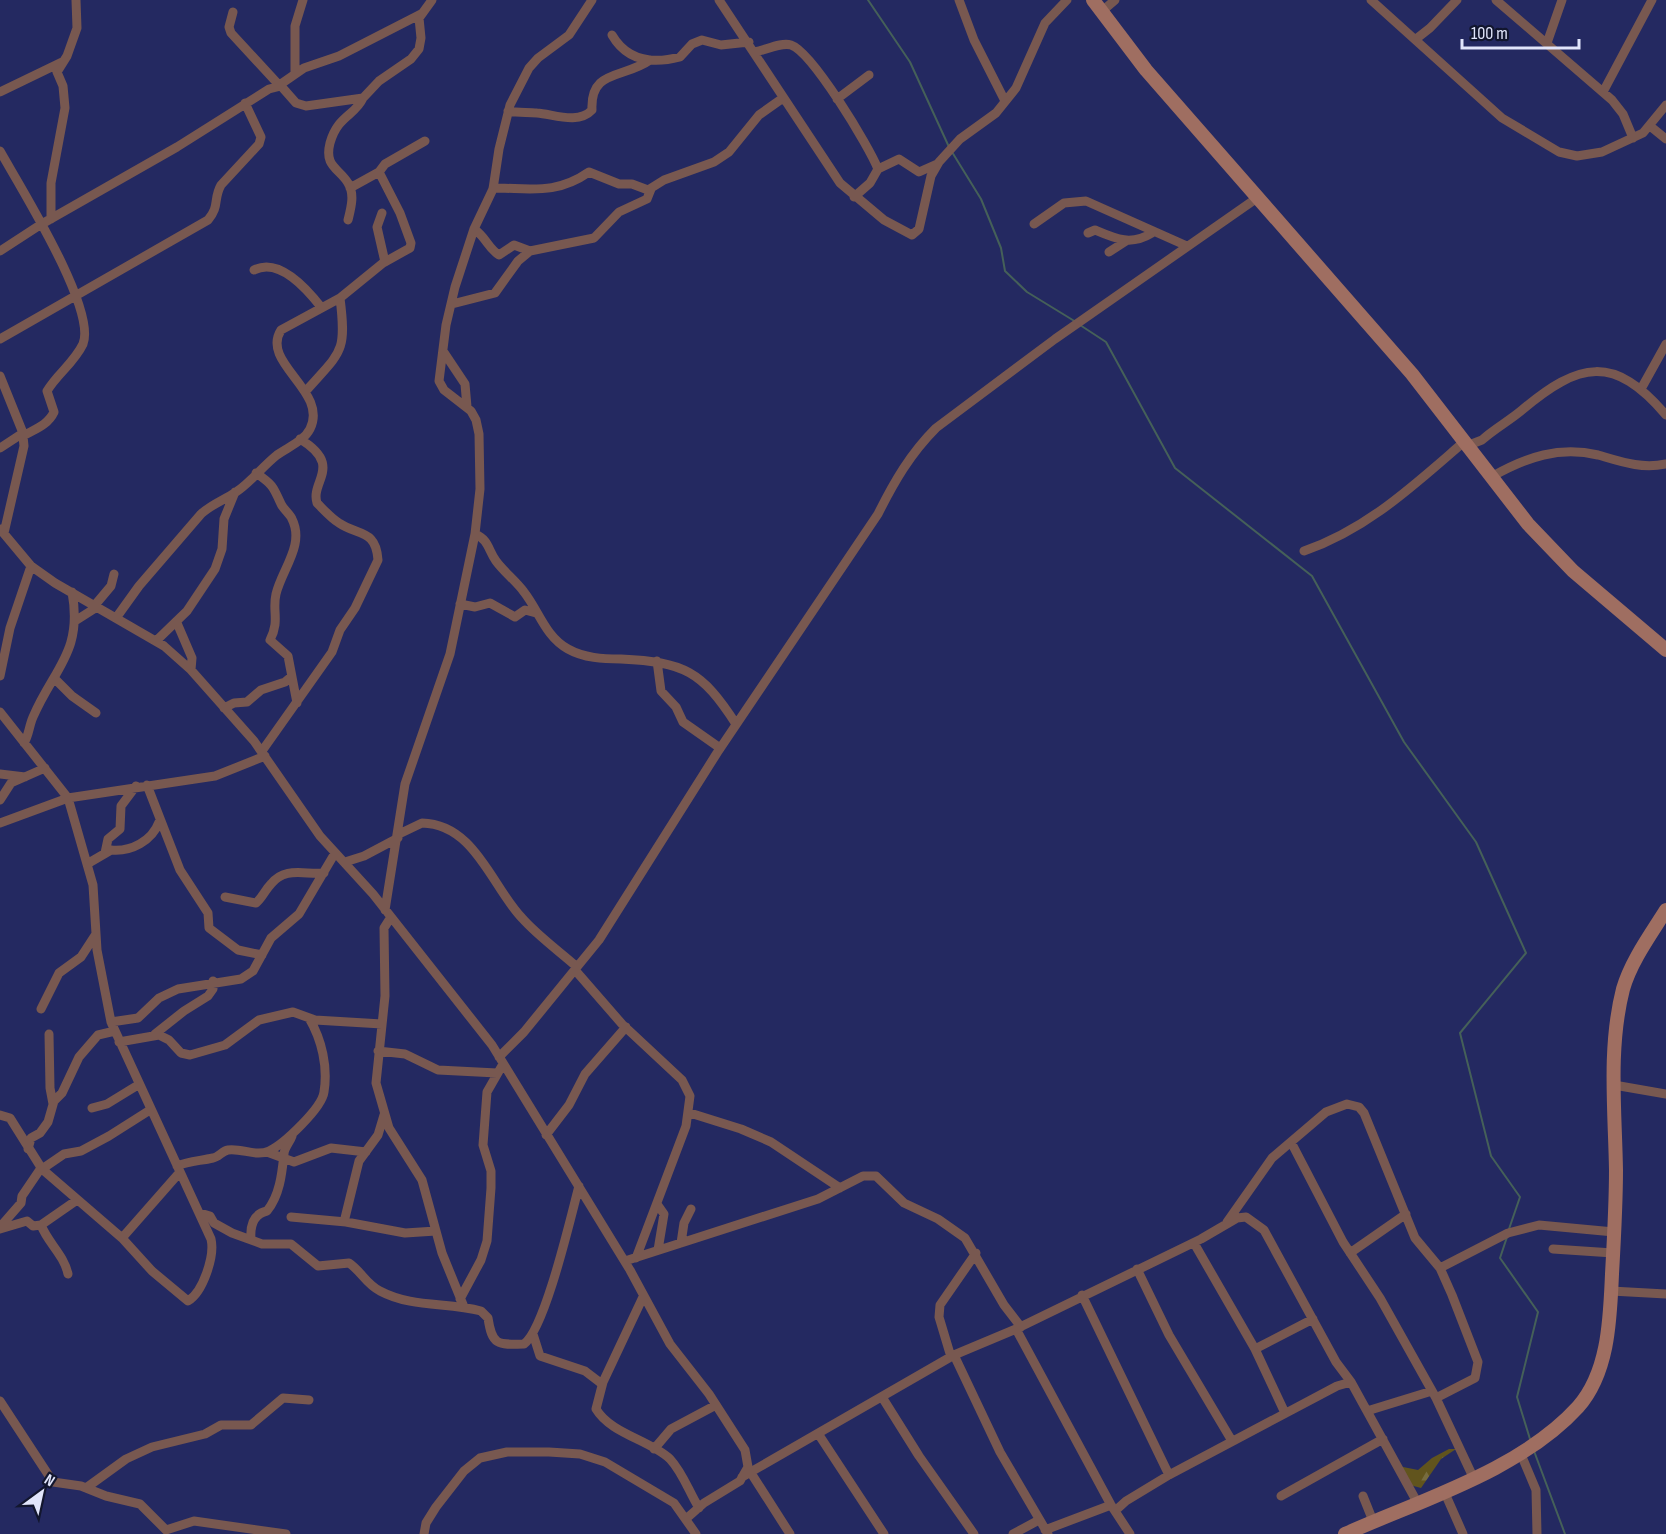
<svg xmlns="http://www.w3.org/2000/svg" width="1666" height="1534" font-family="'Sofia Sans Condensed',sans-serif">
	<style>
		.forest { fill: url(#forest-firs) }
		.lines { fill: none; stroke-linecap: round; stroke-linejoin: round }
		.stream { stroke: #456059; stroke-width: 2 }
		.street { stroke: #785850; stroke-width: 9 }
		.secondary { stroke: #9f6e61; stroke-width: 14 }
	</style>
	<defs>
		<pattern id="forest-firs" width="22" height="20" patternUnits="userSpaceOnUse" patternTransform="scale(1.5)"><rect width="22" height="20" fill="#61541d"/><path d="M5 1l3.5 6h-7zM16 11l3.5 6h-7z" fill="#776c3f"/></pattern>
	</defs>
	<rect width="100%" height="100%" fill="#242961"/>
	<path class="forest" d="M1449,1449H1456L1441,1459L1421,1488L1410,1485L1398,1466L1418,1470L1432,1458Z"/>
	<g class="lines">
		<path class="stream" d="M868,0L910,62L949,147
			M952,152L981,199L1001,248L1005,271L1027,292L1076,322
			M1080,325L1106,342L1175,468L1312,576L1404,742L1476,842L1526,953L1460,1033L1491,1156L1520,1197L1509,1229
			M1507,1237L1500,1258L1538,1312L1517,1397L1530,1439
			M1534,1451L1565,1534"/>
		<path class="street" d="M719,0L840,183L884,220L912,235L919,229L931,176L939,162L960,139L996,113L1016,88L1045,23L1067,0
			M959,0L974,40L1005,101
			M1371,0L1502,118L1559,152L1577,156L1602,152L1643,133L1666,105
			M1496,0L1612,100L1623,114L1633,138
			M233,12L229,27L231,33L279,85
			M1101,12L1115,0
			M612,35C627,61 653,64 680,57L692,44L702,40L721,45L749,42
			M1416,39L1430,28L1457,0
			M1547,43L1562,0
			M755,52C766,50 781,42 791,45C812,52 869,146 878,169L870,183L854,197
			M295,74V26L303,0
			M278,86L304,68L339,56L421,14
			M0,92L62,62
			M1603,92L1652,0
			M837,99L869,75
			M508,111C518,113 527,112 537,113C553,114 578,125 592,110C590,69 623,79 650,60
			M1650,126L1666,139
			M0,151C19,185 97,309 83,344C74,363 57,374 47,391L54,412C48,425 35,429 23,436L24,446L4,533
			M878,169L899,159L919,172L937,164
			M350,188L379,172
			M493,188C531,188 556,195 589,172L619,184H632L648,190L664,180L714,162L729,152L759,115L783,98
			M382,213L377,227L385,262
			M51,219V183L65,108L63,86L57,72L67,56L77,28L76,0
			M348,220C351,208 355,194 348,183C339,168 324,167 330,143C338,115 355,116 363,98
			M1034,224L1064,203L1086,201L1187,246
			M474,229C486,237 488,248 499,255L514,245L530,251
			M1088,233L1095,230C1116,239 1131,246 1152,233
			M0,251L40,225L177,147L269,89L281,86L296,103L306,106L363,98L379,81L411,59L419,49L421,38L419,18L432,0
			M1109,252L1126,241
			M254,270C279,257 307,289 321,307
			M452,304L495,293L518,261L530,251L594,238L619,212L647,199L651,189
			M0,339L208,220C220,206 213,199 221,185L259,144L261,137L245,103
			M443,351L465,384L467,407
			M0,376L23,433L0,448
			M1641,389L1666,344
			M305,392C341,351 347,354 340,298
			M1469,445L1482,440C1494,429 1509,421 1522,410C1579,362 1614,354 1666,415
			M256,473C273,485 273,486 281,504C284,510 290,514 292,519C305,545 282,569 276,594C272,611 280,621 270,640L288,656L297,703
			M1493,476C1527,457 1559,446 1598,455C1622,462 1641,469 1666,464
			M0,529L31,566L55,583L164,646L191,670L254,741L320,836L373,894L492,1045L630,1270L670,1344L709,1394L745,1450L748,1467L740,1481L704,1503L687,1518
			M475,534C489,540 488,550 496,561C504,572 516,581 524,592C539,611 545,636 568,649C584,658 603,659 621,659C684,662 702,671 736,724
			M1304,551C1368,529 1415,484 1465,441
			M460,604L475,607L490,603L515,617L525,610L536,613
			M95,605L111,586L114,574
			M116,618L139,586L201,514C212,504 224,500 236,492C251,482 263,466 277,455C288,447 304,441 310,429C329,391 260,363 281,330L340,298L383,263L410,248L411,243L400,213L379,172L385,164L425,141
			M75,621L97,607
			M177,623L192,658L191,670
			M156,641L187,611L215,569L222,549L224,519L235,492
			M657,661L661,691L676,707L683,722L720,748
			M0,676L10,628L31,566
			M55,679L72,696L96,713
			M224,708L234,703L247,702L261,690L285,682L291,677
			M0,712L68,798L93,885L97,950L111,1022L211,1239C215,1256 203,1292 188,1301L152,1271L122,1238L42,1169L10,1118L0,1115
			M24,743C29,735 29,726 33,717C54,668 83,652 72,592
			M262,751L332,652L340,630L355,608L378,560C376,529 358,536 339,523C331,518 324,510 317,503C310,481 344,466 300,439
			M0,774L25,777
			M147,785L180,870L208,913L209,928L238,950L262,955
			M0,800L11,783L45,768
			M0,823L68,798L215,776L265,756
			M399,834L422,823C475,824 492,887 522,918C538,936 559,951 577,967
			M105,853L108,839L120,829L121,806L136,786
			M345,862L364,856L398,838
			M87,864L111,850C131,852 152,841 159,822
			M225,897L256,903C263,897 265,890 271,884C285,866 305,875 324,873
			M385,910L405,784L450,654L475,534L480,489L479,434L476,420L471,411L444,390L439,381L446,325L455,287L474,229L493,189L499,149L510,105L529,68L538,58L569,35L592,0
			M391,917L384,928L385,996L376,1083L389,1128L422,1180L442,1253L464,1307
			M575,970L622,1024L682,1080L690,1096L686,1126L636,1258
			M41,1009L59,973L81,957L96,934
			M111,1022L138,1018L159,998L178,989L241,979L253,971L271,938L299,914L335,853
			M49,1034L50,1088L53,1104
			M155,1034L184,1011L208,996L213,989V981
			M119,1042L159,1035L169,1040L181,1053L190,1055L225,1045L259,1020L293,1012L315,1020L382,1024
			M378,1051L405,1054L438,1070L497,1073
			M499,1057L524,1032L599,940L717,753L878,514C894,482 910,454 936,428L1055,339L1257,198
			M1614,1085L1666,1094
			M92,1108L107,1104L138,1085
			M690,1113L741,1129L771,1142L840,1188
			M546,1135L569,1105L585,1074L626,1027
			M1291,1142L1343,1242L1380,1298L1436,1398L1474,1479
			M28,1149L31,1138L40,1133L48,1122L54,1101L62,1093L79,1057L98,1035L115,1031
			M267,1152L294,1162L331,1148L366,1152
			M177,1166C189,1161 200,1161 213,1158C219,1157 222,1151 228,1150C242,1148 256,1157 269,1151C284,1144 322,1108 324,1092C328,1067 322,1040 309,1018
			M42,1169L64,1154L81,1151L109,1136L150,1110
			M657,1204L664,1214L658,1250
			M200,1213L210,1216L214,1223L232,1233L262,1244H291L318,1266L349,1263C361,1271 366,1284 380,1291C412,1308 447,1302 481,1311L488,1318C492,1345 497,1345 524,1344C545,1329 571,1216 579,1186
			M291,1217L346,1222L405,1233L436,1231
			M344,1222L359,1161L378,1135L384,1115
			M1227,1222L1272,1158L1326,1112L1347,1104L1359,1107L1364,1113L1415,1238L1440,1268L1452,1295L1478,1362L1475,1378L1436,1398
			M41,1225C48,1243 64,1255 68,1274
			M0,1227L21,1203L22,1196L41,1168
			M0,1229L27,1221L33,1226L41,1225L77,1200
			M122,1238L180,1172
			M251,1239C250,1226 253,1214 267,1211C280,1195 282,1173 284,1154C284,1148 290,1142 292,1136
			M681,1243L684,1223L691,1209
			M1194,1243L1255,1349L1285,1413
			M1553,1249L1613,1253
			M1350,1253L1406,1214
			M625,1261L818,1199L863,1176H876L904,1203L938,1219L965,1238L1004,1305L1021,1327
			M1440,1268L1508,1233L1539,1225L1614,1232
			M1137,1269L1169,1335L1232,1441
			M1611,1291L1666,1294
			M1082,1295L1169,1475
			M643,1297L603,1382L596,1409C611,1434 650,1440 670,1459C683,1473 689,1492 699,1508
			M460,1299L481,1260L487,1241L491,1188V1171L483,1145L487,1092L503,1064
			M1016,1329L1111,1505L1130,1534
			M533,1334L540,1356L585,1371L602,1384
			M1255,1349L1313,1319
			M954,1355L1000,1452L1048,1534
			M951,1357L939,1317L940,1305L976,1253
			M882,1397L919,1456L974,1534
			M0,1401L53,1482L81,1486L106,1496L140,1504L166,1530L194,1521L286,1534
			M1367,1411L1432,1391
			M819,1435L884,1534
			M654,1449L671,1429L716,1405
			M1520,1452L1536,1490L1537,1534
			M751,1473L790,1534
			M742,1477L954,1355L1016,1329L1201,1239L1237,1218L1246,1217L1264,1230L1336,1362L1351,1382L1417,1502
			M86,1488L126,1459L152,1447L205,1434L221,1425H251L283,1398L309,1400
			M1444,1491L1463,1534
			M1281,1496L1383,1439
			M1363,1496L1373,1521
			M1115,1511L1126,1501L1169,1475L1337,1386L1351,1382
			M1045,1530L1111,1505
			M424,1534L426,1523L436,1507L464,1471L480,1458L507,1452H549L580,1454L605,1462L674,1503L696,1534
			M1013,1534L1039,1520"/>
		<path class="secondary" d="M1093,0L1146,70L1412,374L1528,524L1573,571L1666,650
			M1345,1534C1421,1500 1521,1470 1578,1407C1609,1372 1610,1318 1612,1274C1614,1239 1616,1204 1616,1170C1615,1110 1608,1048 1623,989C1631,961 1651,934 1666,910"/>
	</g>
	<g transform="translate(42 1492) rotate(33)" stroke="#12162e" stroke-width="4.5" paint-order="stroke">
	<path d="M0-4.5L10 22L0 15L-10 22Z" fill="#e1e5fb"/>
	<text y="-9" font-size="16" font-weight="bold" text-anchor="middle" fill="#e1e5fb">N</text>
	</g>
	<path d="M1462 39v9h117v-9" fill="none" stroke="#e1e5fb" stroke-width="3"/>
	<text x="1471" y="39" font-size="18" fill="#e1e5fb" stroke="#12162e" stroke-width="4.5" paint-order="stroke">100 m</text>
</svg>
